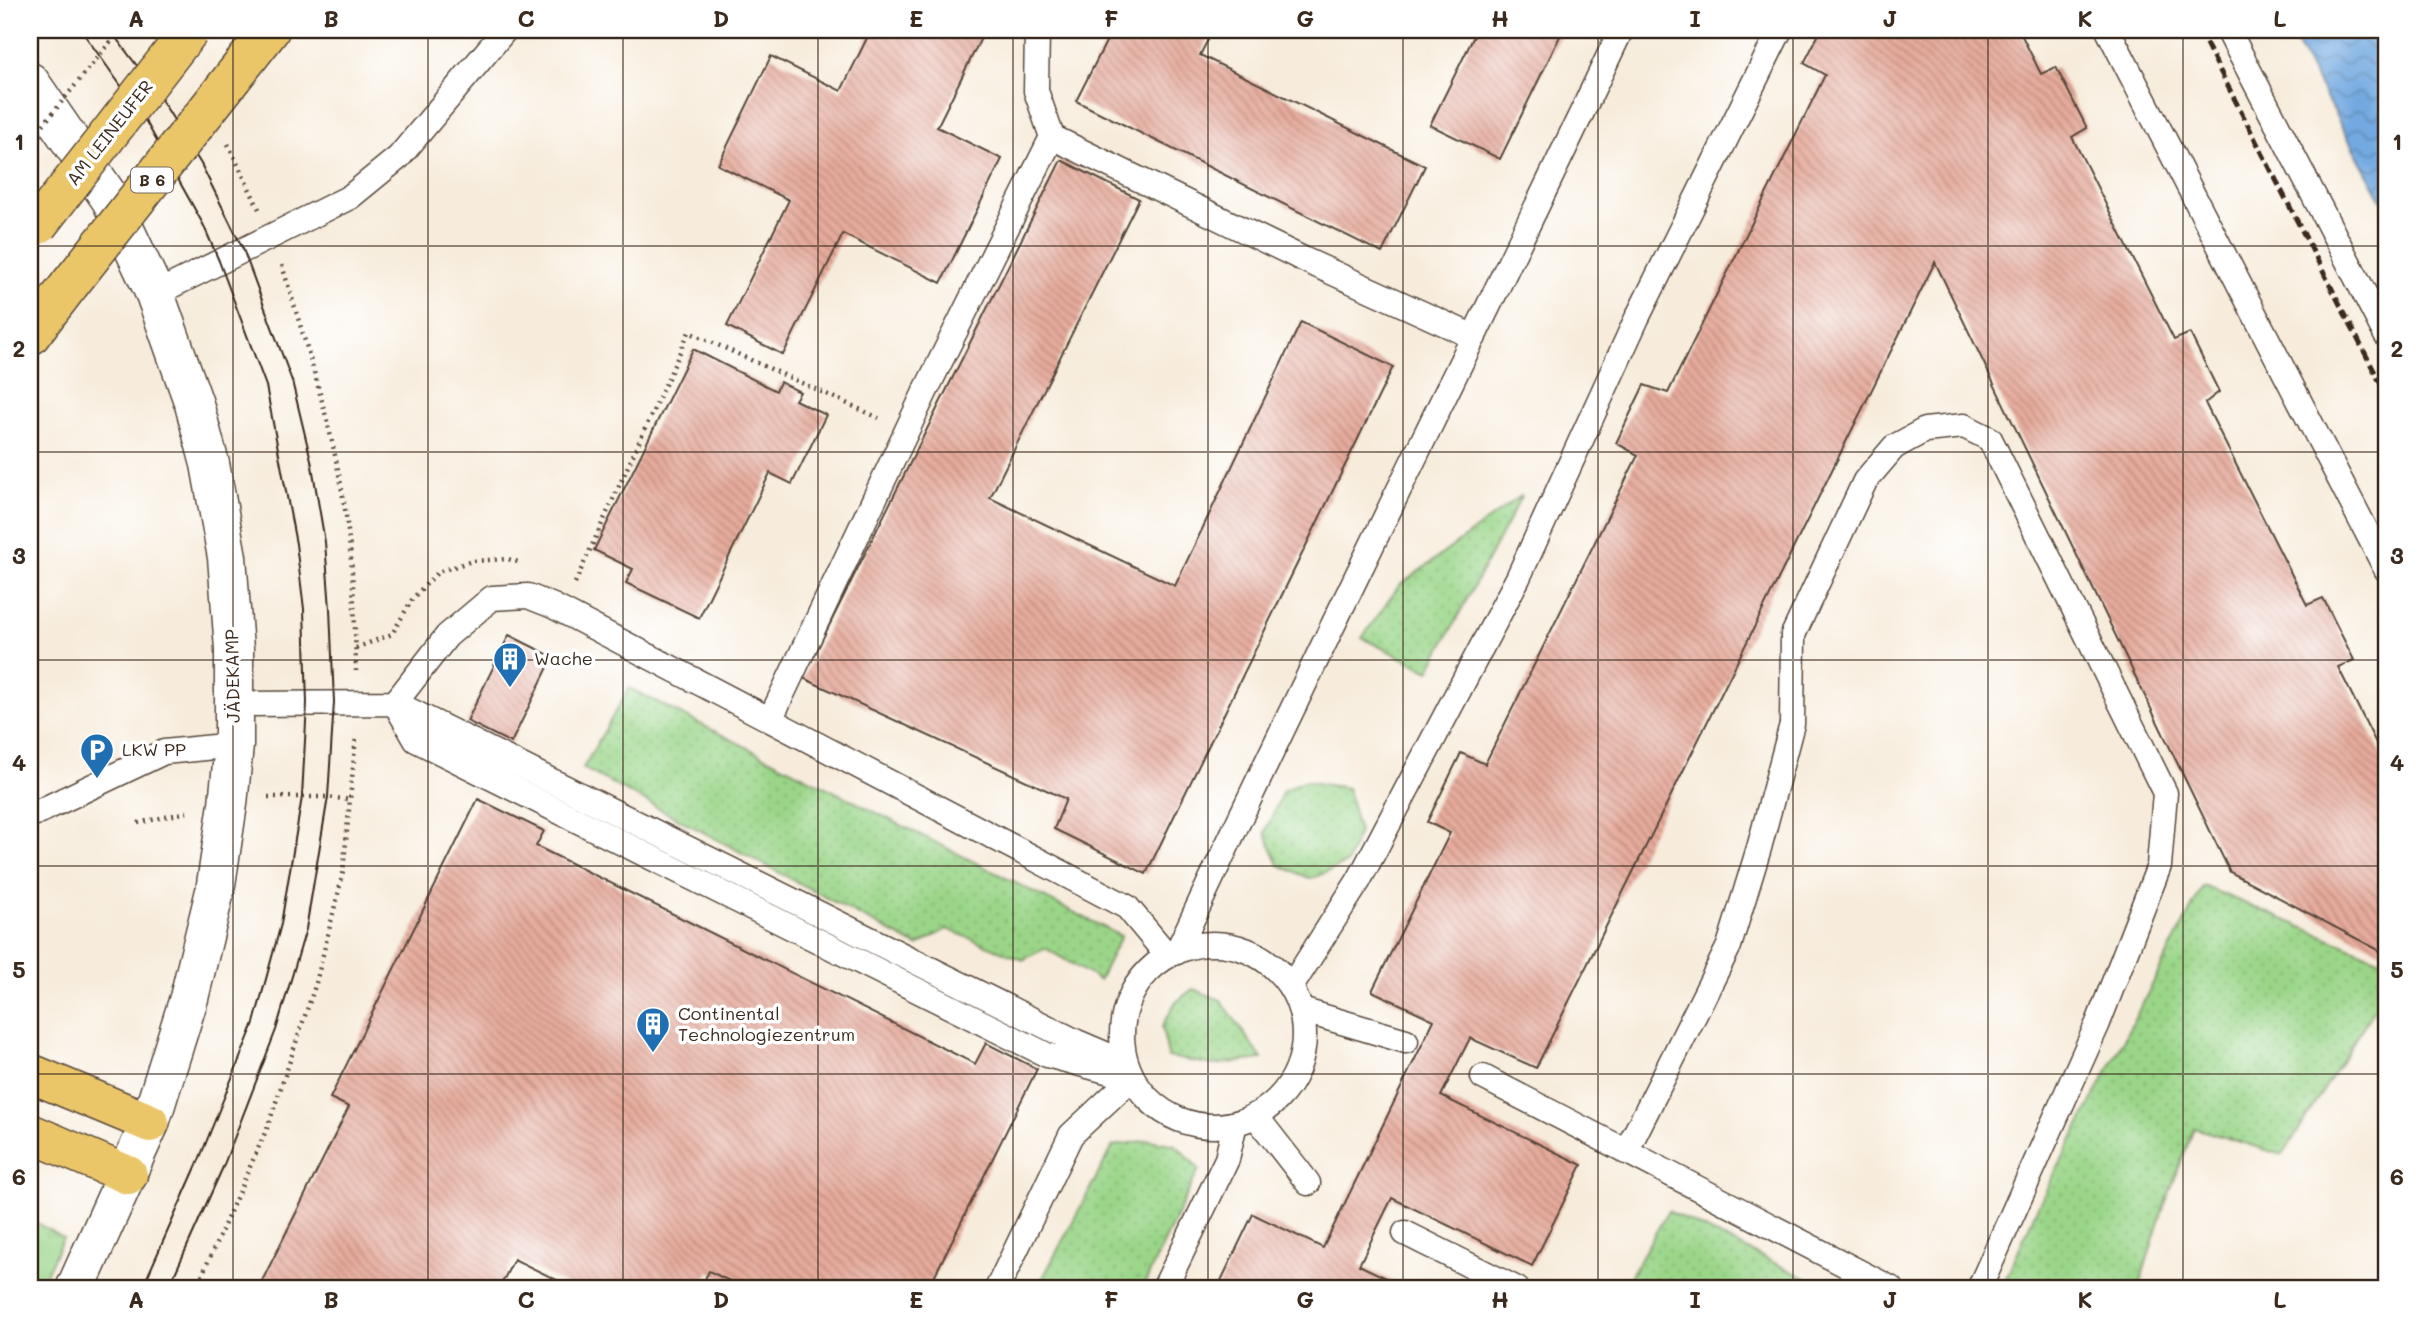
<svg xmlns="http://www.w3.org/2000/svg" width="2416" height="1319" font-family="Mali,sans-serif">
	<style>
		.grass { fill: url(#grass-dots); stroke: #6a8053; stroke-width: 2 }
		.park { fill: url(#park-tufts); stroke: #6a8053; stroke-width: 2 }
		.water { fill: url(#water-waves); stroke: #566a7f; stroke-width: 2 }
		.building { fill: url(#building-back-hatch) }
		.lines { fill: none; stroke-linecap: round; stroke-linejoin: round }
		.service-casing { stroke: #57473a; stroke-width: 27 }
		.tertiary-casing { stroke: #57473a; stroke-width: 41 }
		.trunk-casing { stroke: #57473a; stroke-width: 41 }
		.path { stroke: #57473a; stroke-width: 4.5; stroke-dasharray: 2 5; stroke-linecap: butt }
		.service { stroke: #fff; stroke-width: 24 }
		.tertiary { stroke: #fff; stroke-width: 38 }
		.trunk { stroke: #ebc669; stroke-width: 38 }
		.tram { stroke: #3b2a1e; stroke-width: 2 }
		.rail { stroke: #3b2a1e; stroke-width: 5; stroke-dasharray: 10 5; stroke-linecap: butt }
		.trunk-bridge-casing { stroke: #57473a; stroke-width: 41; stroke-linecap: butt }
		.path-bridge { stroke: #57473a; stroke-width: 4.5; stroke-dasharray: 2 5; stroke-linecap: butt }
		.trunk-bridge { stroke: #ebc669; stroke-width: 38 }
		.grid { fill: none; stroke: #3b2a1e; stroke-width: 2; stroke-opacity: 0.55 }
		.labels { text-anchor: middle; stroke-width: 7; stroke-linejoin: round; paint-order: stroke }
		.shield { fill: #fff; stroke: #766a62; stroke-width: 2 }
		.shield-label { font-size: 16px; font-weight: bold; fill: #3b2a1e }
		.street-label { font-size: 18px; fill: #3b2a1e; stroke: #fff }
		.poi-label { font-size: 18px; fill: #3b2a1e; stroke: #fff; text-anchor: start }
		.neatline { fill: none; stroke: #3b2a1e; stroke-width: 2.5 }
		.grid-label { font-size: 23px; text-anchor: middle; font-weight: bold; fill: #3b2a1e }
	</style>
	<defs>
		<pattern id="grass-dots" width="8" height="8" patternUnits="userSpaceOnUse" patternTransform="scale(1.75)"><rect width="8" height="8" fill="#9ad588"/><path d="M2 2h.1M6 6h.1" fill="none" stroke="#86b775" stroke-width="1.8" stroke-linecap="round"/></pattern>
		<pattern id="park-tufts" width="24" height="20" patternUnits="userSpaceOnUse" patternTransform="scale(1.75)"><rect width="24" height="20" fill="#9ad588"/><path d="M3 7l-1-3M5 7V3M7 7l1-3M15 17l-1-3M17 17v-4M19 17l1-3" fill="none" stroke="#86b775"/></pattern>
		<pattern id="water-waves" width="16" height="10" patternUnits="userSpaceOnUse" patternTransform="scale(1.75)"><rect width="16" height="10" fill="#72a9e0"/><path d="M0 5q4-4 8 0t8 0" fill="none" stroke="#5f8ab5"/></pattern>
		<pattern id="building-back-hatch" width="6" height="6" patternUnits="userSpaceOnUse" patternTransform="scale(1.75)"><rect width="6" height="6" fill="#e6ab9c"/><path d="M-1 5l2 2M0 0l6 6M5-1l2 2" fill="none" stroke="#bc8b7f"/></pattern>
	</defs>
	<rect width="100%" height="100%" fill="#fff"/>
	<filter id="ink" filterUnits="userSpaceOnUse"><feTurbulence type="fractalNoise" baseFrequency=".0143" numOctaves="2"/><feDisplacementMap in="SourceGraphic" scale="14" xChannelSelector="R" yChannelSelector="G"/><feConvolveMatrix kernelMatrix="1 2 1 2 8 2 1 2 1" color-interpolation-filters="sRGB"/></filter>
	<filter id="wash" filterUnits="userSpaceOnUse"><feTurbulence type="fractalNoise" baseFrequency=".00686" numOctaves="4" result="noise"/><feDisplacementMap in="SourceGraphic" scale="28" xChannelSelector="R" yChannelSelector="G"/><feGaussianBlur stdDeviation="1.57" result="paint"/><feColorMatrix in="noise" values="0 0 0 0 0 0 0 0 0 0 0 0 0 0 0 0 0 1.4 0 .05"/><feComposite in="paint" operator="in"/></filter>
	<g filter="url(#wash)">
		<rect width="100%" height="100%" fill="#f7ecdb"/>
		<path class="grass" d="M1522,495L1429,671L1362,638L1399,586Z
			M629,688L1121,936L1099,980L1045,948L1023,960L947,929L917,946L583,768Z
			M1303,781L1347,788L1359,832L1347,863L1311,879L1279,865L1265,832L1283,791Z
			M2203,886L2386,962V990L2283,1155L2194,1128L2161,1215L2138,1289H2006L2003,1285L2038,1206Z
			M1193,989L1221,1000L1262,1059L1213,1065L1168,1057L1162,1027L1175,1003Z
			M1149,1140L1176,1145L1199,1169L1142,1289H1037L1113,1146Z
			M1668,1211L1828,1289H1629L1624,1287Z"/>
		<path class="park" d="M30,1219L63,1238L39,1289H30Z"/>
		<path class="water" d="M2289,30H2386V208Z"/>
		<g id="blocks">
			<path class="building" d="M871,30H985L937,127L1002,159L941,283L843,234L783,355L727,326L789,200L718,165L771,56L841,91Z
				M1112,30H1213L1200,55L1425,166L1382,253L1076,101Z
				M1477,30H1563L1500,159L1430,125Z
				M1821,30H2019L2041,74L2056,67L2087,128L2072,137L2174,340L2190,333L2219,392L2205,403L2307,605L2323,598L2354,660L2338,667L2386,763V954L2230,872L1935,262L1536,1068L1470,1038L1441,1096L1582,1165L1532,1266L1392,1198L1359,1265L1409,1289H1217L1253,1214L1323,1248L1434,1020L1372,991L1450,833L1427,822L1461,753L1485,764L1638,455L1616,443L1644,385L1668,393L1825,75L1804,63Z
				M1061,160L1139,199L990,498L1175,586L1301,322L1393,367L1146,874L1054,829L1066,799L803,678Z
				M693,349L776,391L780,382L800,392L795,400L826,415L792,484L770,473L699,618L626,583L633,569L594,550Z
				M509,635L553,657L511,743L467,721Z
				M478,799L544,831L536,846L975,1064L986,1043L1037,1069L928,1289H746L709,1271L700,1289H575L514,1259L499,1289H258L349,1107L330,1098Z"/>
		</g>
	</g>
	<g filter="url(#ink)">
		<use href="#blocks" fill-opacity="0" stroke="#57473a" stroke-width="2"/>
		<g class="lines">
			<g class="service-casing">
				<path id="service" d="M2108,30L2386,569
					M2228,30L2386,335
					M1052,137L1305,260L1474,337
					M155,294L350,197L399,157L505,30
					M395,703L416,740L1047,1055L1132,1078
					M395,703L1077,1042L1126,1063
					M236,704L395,703L447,636L492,598L528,596L553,606L1127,907L1167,955
					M770,720L925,392L1052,137L1036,91L1037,30
					M36,813L164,752L234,745
					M1122 1035a91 91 0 1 1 182 0a91 91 0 1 1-182 0Z
					M1177,952C1321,642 1476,338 1621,30
					M1291,987L1359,880L1518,578L1637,318L1780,30
					M1301,1010L1406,1041
					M1483,1077L1892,1289
					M1255,1115L1308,1183
					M1626,1152L1729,946L1759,848L1792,724L1793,635L1865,481L1894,447L1925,430L1964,426L1990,439L2165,793L2159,866L2098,1023L1979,1289
					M1405,1233L1517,1289
					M997,1289L1071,1135L1132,1078
					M1164,1289L1227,1159L1235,1123"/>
			</g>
			<g class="tertiary-casing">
				<path id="tertiary" d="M30,82L111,200L155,294L194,404L210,464L227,557L234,649V745L228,804L215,891L189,998L150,1123L75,1289"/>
			</g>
			<g class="trunk-casing">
				<path id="trunk" d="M233,77L270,30
					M30,336L70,284
					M30,1073L150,1123
					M30,1133L128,1175"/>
			</g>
			<path class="path" d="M228,144L259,209
				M282,265C305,342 330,418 343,497C353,555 355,613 356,671
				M575,583L689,332L879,418
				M356,648L392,634L413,598L438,572L472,561L508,559L518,562
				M268,797H328L350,800
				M138,823L187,812
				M196,1289L268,1126L316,983L343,873L356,736"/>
			<use href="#service" class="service"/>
			<use href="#tertiary" class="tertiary"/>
			<use href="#trunk" class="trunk"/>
			<path class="tram" d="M81,30L144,118L203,224L219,261L266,386L296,544L304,609L307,703L302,797L281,924L254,1023L199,1160L142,1289
				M110,30L156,91L201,164L243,249L292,381L311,460L325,542L330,609L334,702L328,797L306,929L276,1030L223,1167L168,1289"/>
			<path class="rail" d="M2199,30L2386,394"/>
			<g class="trunk-bridge-casing">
				<path id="trunk-bridge" d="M38,225L190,30
					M70,284L233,77"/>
			</g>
			<path class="path-bridge" d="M30,141L120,30"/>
			<use href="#trunk-bridge" class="trunk-bridge"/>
		</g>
	</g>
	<path class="grid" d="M233,30V1289M428,30V1289M623,30V1289M818,30V1289M1013,30V1289M1208,30V1289M1403,30V1289M1598,30V1289M1793,30V1289M1988,30V1289M2183,30V1289M30,246H2386M30,452H2386M30,660H2386M30,866H2386M30,1074H2386"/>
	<defs>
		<g id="building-pin" transform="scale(1.75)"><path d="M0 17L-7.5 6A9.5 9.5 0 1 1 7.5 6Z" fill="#1f6fb2" stroke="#fff"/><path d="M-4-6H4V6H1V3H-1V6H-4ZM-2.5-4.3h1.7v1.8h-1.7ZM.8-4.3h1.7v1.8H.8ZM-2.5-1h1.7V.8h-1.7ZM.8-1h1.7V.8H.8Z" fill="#fff"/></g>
		<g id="parking-pin" transform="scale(1.75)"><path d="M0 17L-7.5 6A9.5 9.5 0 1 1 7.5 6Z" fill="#1f6fb2" stroke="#fff"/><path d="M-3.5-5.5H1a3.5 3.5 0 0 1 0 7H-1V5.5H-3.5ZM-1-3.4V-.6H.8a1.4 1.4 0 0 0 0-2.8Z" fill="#fff"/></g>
	</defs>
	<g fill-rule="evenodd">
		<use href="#building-pin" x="510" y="659"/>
		<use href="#parking-pin" x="97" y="750"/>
		<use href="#building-pin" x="653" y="1024"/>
	</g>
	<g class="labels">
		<rect class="shield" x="131" y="167.5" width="42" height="25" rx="5"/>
		<g class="shield-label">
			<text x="152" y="186">B 6</text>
		</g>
		<g class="street-label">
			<text transform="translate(110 133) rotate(-52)" y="6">AM LEINEUFER</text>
			<text transform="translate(233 676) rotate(-91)" y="6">JÄDEKAMP</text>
		</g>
		<g class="poi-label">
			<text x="534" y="665">Wache</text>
			<text x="122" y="756">LKW PP</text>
			<text x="678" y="1020">Continental<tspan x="678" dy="21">Technologiezentrum</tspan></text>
		</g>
	</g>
	<rect width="2416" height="1319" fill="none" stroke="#fff" stroke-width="77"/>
	<rect x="38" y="38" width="2340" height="1242" class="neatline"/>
	<g class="grid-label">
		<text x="136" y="27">A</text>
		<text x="331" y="27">B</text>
		<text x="526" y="27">C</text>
		<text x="721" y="27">D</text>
		<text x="916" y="27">E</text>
		<text x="1111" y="27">F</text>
		<text x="1305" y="27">G</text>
		<text x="1500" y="27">H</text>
		<text x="1695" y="27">I</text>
		<text x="1890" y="27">J</text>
		<text x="2085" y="27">K</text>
		<text x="2280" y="27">L</text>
		<text x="19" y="150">1</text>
		<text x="2397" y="150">1</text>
		<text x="19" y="357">2</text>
		<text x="2397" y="357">2</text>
		<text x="19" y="564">3</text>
		<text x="2397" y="564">3</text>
		<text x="19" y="771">4</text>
		<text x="2397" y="771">4</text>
		<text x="19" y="978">5</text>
		<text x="2397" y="978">5</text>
		<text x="19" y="1185">6</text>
		<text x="2397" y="1185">6</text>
		<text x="136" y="1308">A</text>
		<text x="331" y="1308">B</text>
		<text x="526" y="1308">C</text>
		<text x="721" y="1308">D</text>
		<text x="916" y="1308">E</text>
		<text x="1111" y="1308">F</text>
		<text x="1305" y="1308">G</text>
		<text x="1500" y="1308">H</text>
		<text x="1695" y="1308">I</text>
		<text x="1890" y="1308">J</text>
		<text x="2085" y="1308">K</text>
		<text x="2280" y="1308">L</text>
	</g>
</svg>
